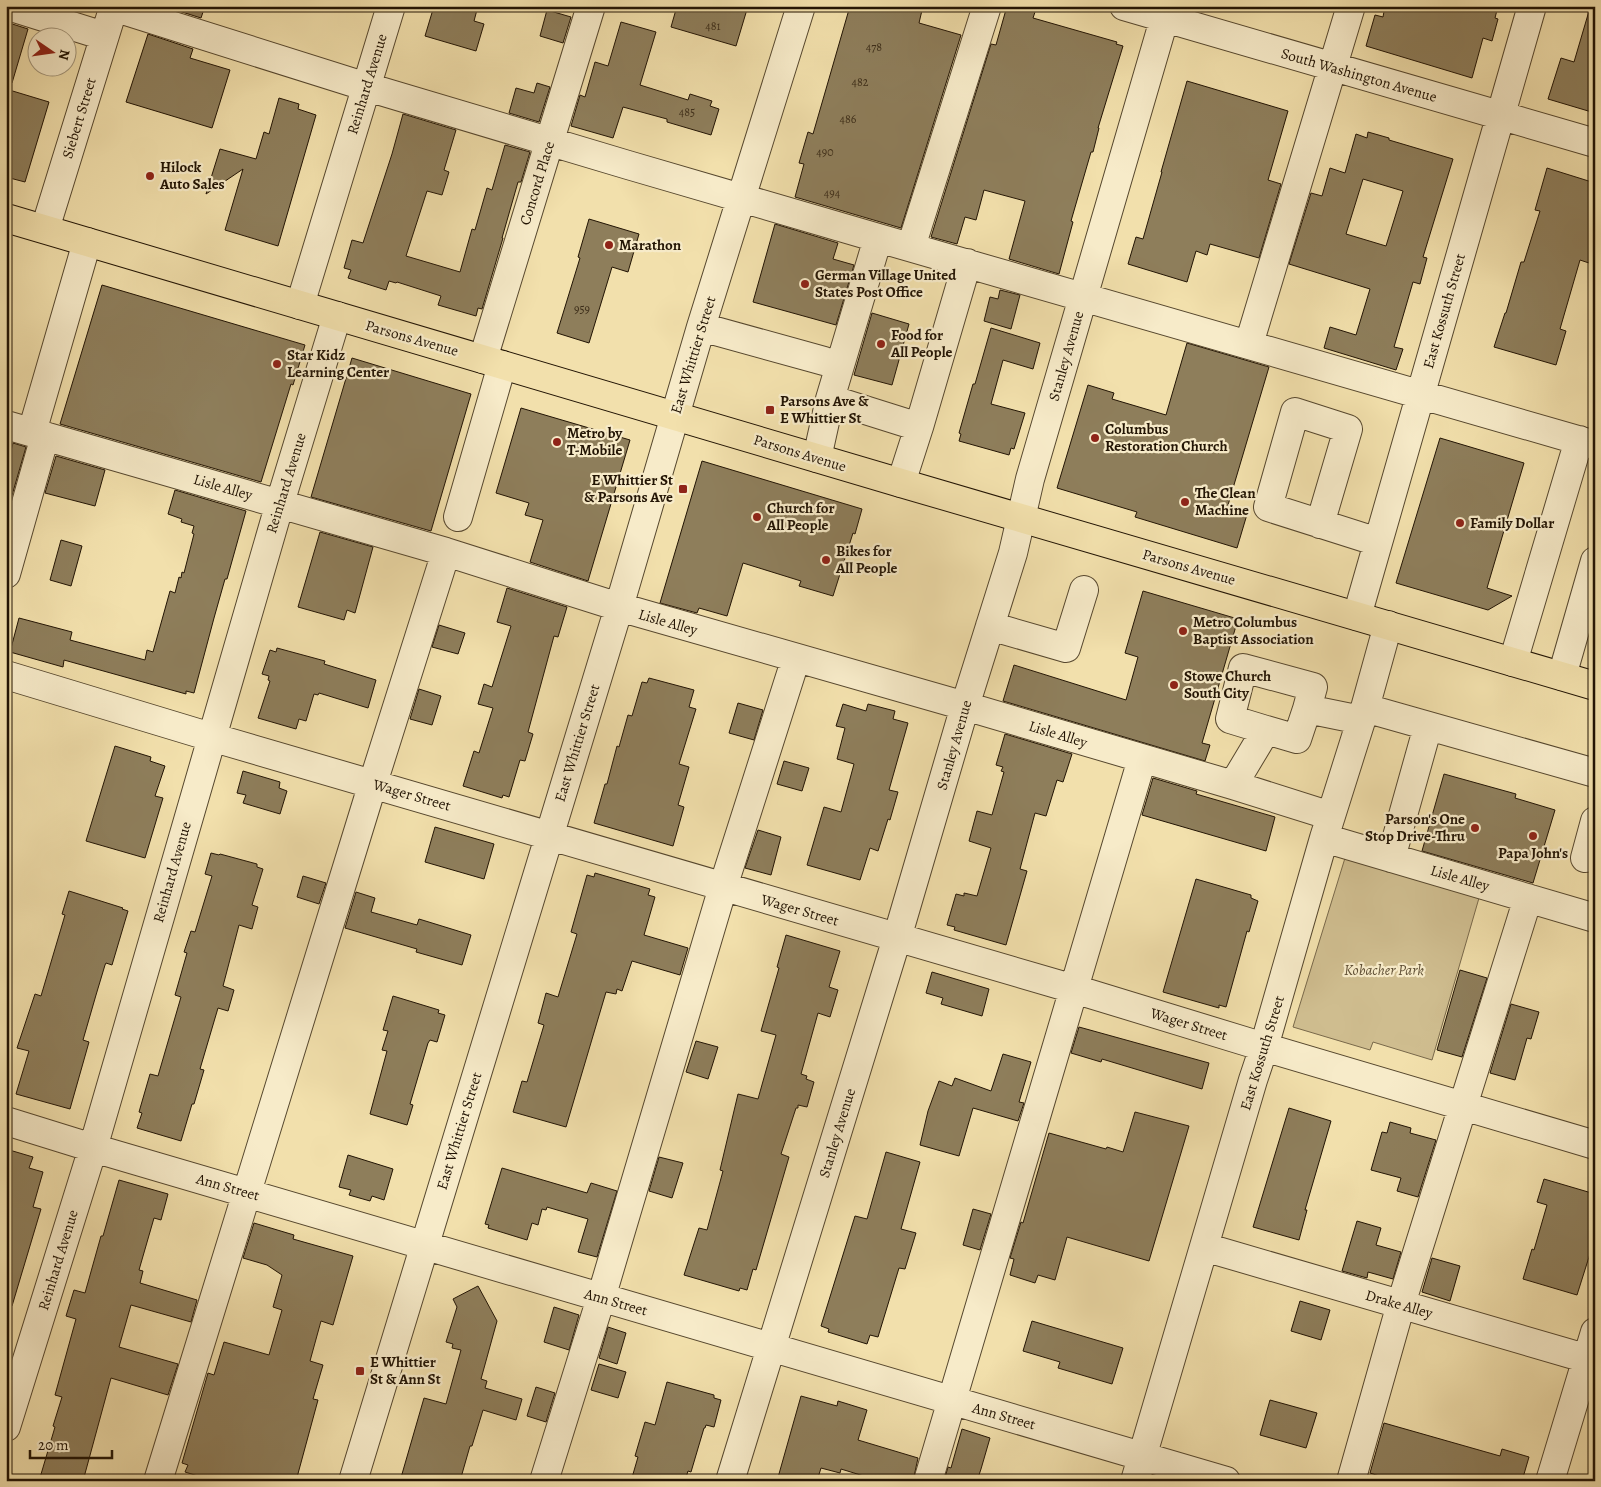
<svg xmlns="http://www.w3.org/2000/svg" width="1601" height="1487" font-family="Alegreya,serif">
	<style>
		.green { fill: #cfbd8f; stroke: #78684a }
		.building { fill: #8e7e5b; stroke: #221404; fill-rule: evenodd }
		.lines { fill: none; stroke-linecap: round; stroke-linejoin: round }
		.minor-casing { stroke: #56472e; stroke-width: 30 }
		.major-casing { stroke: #221404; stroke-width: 30 }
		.minor { stroke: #f7ebc9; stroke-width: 28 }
		.major { stroke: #f2e0ac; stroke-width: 28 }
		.poi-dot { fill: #8f2418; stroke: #f7ebc9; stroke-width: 2 }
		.labels { text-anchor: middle; stroke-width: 4.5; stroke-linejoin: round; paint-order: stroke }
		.number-label { font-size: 12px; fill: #3d2e1a }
		.street-label { font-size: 15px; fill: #221404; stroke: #f7ebc9 }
		.poi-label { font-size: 15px; font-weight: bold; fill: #221404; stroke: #f7ebc9; text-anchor: start }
		.park-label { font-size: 15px; font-style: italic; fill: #5f4f35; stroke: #f7ebc9 }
	</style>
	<rect width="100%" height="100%" fill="#f2e0ac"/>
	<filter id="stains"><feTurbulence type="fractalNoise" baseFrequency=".004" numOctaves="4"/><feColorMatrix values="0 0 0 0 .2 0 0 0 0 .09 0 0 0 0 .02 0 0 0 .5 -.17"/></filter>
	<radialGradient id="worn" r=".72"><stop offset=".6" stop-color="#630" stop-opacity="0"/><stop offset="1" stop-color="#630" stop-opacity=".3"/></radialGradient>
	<path class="green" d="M1345,858L1479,898L1432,1060L1373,1042L1370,1050L1293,1027Z"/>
	<path class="building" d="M163,6H205L201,18Z
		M434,6H478L474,21L484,24L476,51L425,36Z
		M677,6H748L736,46L671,27Z
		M850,6H923L919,23L961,35L901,228L795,197L804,164L799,163L808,132L813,134Z
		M1007,6H1015L1035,12L1033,18L1117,42L1116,44L1123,46L1098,128H1099L1093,152H1091L1071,221L1073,222L1059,274L1009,259L1025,201L984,190L976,220L965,217L957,244L931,237L991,44L996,45Z
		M1385,6H1498L1495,18L1498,19L1492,41L1483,38L1472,78L1366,46L1375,15L1383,17Z
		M547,10L571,17L563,43L540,36Z
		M1589,11L1595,12V113L1548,99L1561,58L1574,62Z
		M6,22L28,29L12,83L6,82Z
		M621,22L656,32L640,85L688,100L690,94L712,101L710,106L719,109L711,135L667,122V119L623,107L613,138L571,126L580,95L585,97L595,62L608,66Z
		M148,34L193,49L190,58L230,70L212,128L126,102Z
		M1187,81L1288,111L1268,180L1281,184L1259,258L1210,244L1207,255L1196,251L1187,282L1128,264L1136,237L1143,239L1162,172H1161Z
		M537,83L550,87L539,122L509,113L516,88L534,93Z
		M6,89L49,102L25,182L6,177Z
		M279,98L299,104L298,109L316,115L278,246L225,230L243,169L206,194L220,149L256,159L264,132L269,134Z
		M403,114L456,130L444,170L449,172L442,195L427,191L406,256L460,272L472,229L475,230L487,188L492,190L505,145L530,152L521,182H518L502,238H503L482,309L478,308L476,316L438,305L441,296L397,282L396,283L389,281L386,290L348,278L351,270L344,268L352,240L363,243L392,154Z
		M1368,132L1389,138V140L1453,159L1423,257L1427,258L1420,284L1413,282L1394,347L1403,349L1396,370L1324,348L1330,327L1356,335L1370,289L1289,264L1311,193L1322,196L1330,168L1345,173L1356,134L1367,138ZM1363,179L1403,191L1386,246L1346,234Z
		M1547,168L1595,183V242L1589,263L1580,260L1560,329L1566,331L1556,365L1494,347L1505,313H1506L1521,262H1524L1540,211L1535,210Z
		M589,219L639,234L628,272L612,267L589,343L557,333L580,258L578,257Z
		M775,224L838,243L833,259L854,265L836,325L753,302Z
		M102,285L305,345L293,385L291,384L261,482L60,424Z
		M1000,290L1020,295L1011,329L984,321L990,297L998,299Z
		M872,313L909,324L892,385L854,375Z
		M991,328L1040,343L1033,369L1003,360L991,404L1025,413L1014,449L1011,448L1009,455L959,441L961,434L959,433L973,384H975Z
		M1187,343L1269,367L1228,505L1248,511L1237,548L1135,517L1137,512L1057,488L1088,385L1114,393L1112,399L1166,415Z
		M352,358L471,394L431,531L311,497Z
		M521,408L630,440L588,581L530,562L543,520L525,515L529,503L496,493Z
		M1440,438L1524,463L1487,588L1512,596L1488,610L1396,583Z
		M13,443L26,447L6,516V471Z
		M56,456L105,470L95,506L45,493Z
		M702,461L862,509L855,534L853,533L833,596L799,586L801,581L743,563L727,616L699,608L697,613L660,603Z
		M175,490L246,511L227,579H225L214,618L194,693L186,691V694L64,660L63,667L10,652L19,618L72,632L70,640L145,660L147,650L153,652L170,591L175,593L179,577L181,578L182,572L184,573L194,534L192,533L194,526L181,522L182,519L168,514Z
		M320,532L373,547L355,613L347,610L344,620L298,607Z
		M61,540L82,546L71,586L50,580Z
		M507,588L567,607L558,637L554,636L528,732L533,734L525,761L520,760L509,797L503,795L502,798L463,786L474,751L479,753L493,708L478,704L484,684L492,687L511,626L497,622Z
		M1143,591L1238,619L1202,743L1210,745L1205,761L1003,701L1014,665L1126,700L1138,657L1125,653Z
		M439,625L465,633L458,654L432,647Z
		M277,648L325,661L324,664L376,680L368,708L319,693L318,695L314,694L306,721L299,719L296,729L258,718L270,681L268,680L269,676L262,674L270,650L276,652Z
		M649,678L694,690L689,707L696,709L679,764L689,767L678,805L684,807L673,846L594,823L605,784H607L617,746L619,747L628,715L632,716L642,682L647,683Z
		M419,689L441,696L432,725L410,719Z
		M738,703L763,710L754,740L729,733Z
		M843,704L866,711L868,704L895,711L893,719L908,723L889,790L898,792L890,820L888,819L878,851L870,848L860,880L807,865L824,807L841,812L854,764L837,759L845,728L836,726Z
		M1005,734L1072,754L1063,782L1057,780L1046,816L1035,813L1020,869L1027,871L1006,945L954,930L955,927L947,925L956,894L964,896V893L977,896L991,848L969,841L977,811L992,815L1004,772L1001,771L1003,767L996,765Z
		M115,746L151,757L150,761L165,766L155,796L163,798L145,858L86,841Z
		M784,761L809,768L802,791L777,784Z
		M243,771L280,782L279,788L287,791L280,814L243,803L246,795L237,793Z
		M1444,774L1516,794L1515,798L1555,810L1533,883L1422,851Z
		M1153,778L1197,791L1196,794L1275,817L1266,851L1142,815Z
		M435,827L494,844L484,879L425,862Z
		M758,830L781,837L771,875L745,868Z
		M211,853L219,855L220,854L257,864V867L263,869L252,905L258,907L252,929L239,925L223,986L234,990L228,1011L218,1008L200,1069L204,1070L194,1104H192L181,1141L137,1128L142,1113L139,1112L150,1074L158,1076L181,997L175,995L187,953L184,952L191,931L195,932L212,876L205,874Z
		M595,873L650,889L648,895L655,897L644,935L688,948L680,975L632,961L622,991L617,989L616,994L606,992L566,1127L513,1112L522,1081L527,1082L544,1025L538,1023L546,993L558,997L577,934L571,932L587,875L594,877Z
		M303,876L326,883L319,904L297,897Z
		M1196,879L1251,895V898L1258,901L1249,932L1247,931L1226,1007L1219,1005V1008L1163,992Z
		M69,891L123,908L122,909L128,911L112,965L106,963L105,965L96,995L83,1040L89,1042L70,1109L16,1094L29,1051L17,1048L35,994L41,996L65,915L62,914Z
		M356,892L375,898L371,912L417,925L419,919L471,935L462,965L416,952L417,949L345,928Z
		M786,935L840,951L829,987L838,990L830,1017L818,1013L801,1074L807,1076L806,1079L814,1082L807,1107L798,1105V1108H796L781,1154L789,1157L756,1270L753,1269L747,1290L740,1288L739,1291L684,1275L699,1228L707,1230L723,1171L720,1170L738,1094L758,1099L776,1035L761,1031L779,968L777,967Z
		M1460,970L1487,978L1462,1057L1437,1050Z
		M932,972L989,989L982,1016L941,1004L943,998L926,993Z
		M393,996L439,1010L438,1013L445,1015L437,1042L430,1040L428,1043L410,1104L413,1105L407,1125L370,1114L387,1051L382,1050L388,1031L383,1030Z
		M1511,1004L1539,1012L1531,1039L1527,1038L1515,1080L1490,1073Z
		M1079,1027L1209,1063L1202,1089L1102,1059L1101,1062L1071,1053Z
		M696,1041L718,1047L708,1079L686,1072Z
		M1003,1054L1031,1062L1019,1102L1024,1103L1018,1121L973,1108L959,1156L920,1145L928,1111L939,1081L952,1086L955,1078L991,1091Z
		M1289,1108L1331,1121L1305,1210H1307L1299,1240L1253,1227Z
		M1135,1112L1189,1126L1149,1261L1067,1237L1055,1280L1038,1275L1035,1283L1010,1275L1014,1259L1010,1258L1021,1222L1023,1223L1049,1133L1106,1149L1107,1147L1123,1152Z
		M1390,1122L1411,1128L1410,1133L1436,1140L1418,1197L1397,1191L1401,1178L1371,1170L1382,1132L1387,1133Z
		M6,1149L33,1157L29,1168L43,1172L33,1207L41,1209L12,1306L6,1305Z
		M886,1152L920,1162L901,1229L916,1233L905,1269L899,1268L878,1337L870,1335L867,1344L828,1332L829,1329L821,1326L855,1216L867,1219Z
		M348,1155L393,1169L384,1200L372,1196L370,1201L349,1195L351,1190L339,1187Z
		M659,1157L683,1163L672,1198L649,1191Z
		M502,1168L587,1193L591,1183L617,1191L597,1257L578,1252L588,1219L547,1207L546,1210L542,1209L538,1225L532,1223L527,1240L488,1228L489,1225L485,1224Z
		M1544,1179L1595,1194V1238L1577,1295L1523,1279L1532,1249L1534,1250L1547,1205L1537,1202Z
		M119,1180L168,1194L161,1220L154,1218L139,1270L143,1271L140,1283L197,1300L191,1322L131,1305L119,1347L178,1364L168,1395L111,1378L83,1481H39L55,1427L53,1426L62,1397L55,1395L76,1319L66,1316L74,1290L85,1293L101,1236H103Z
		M973,1209L991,1214L980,1250L963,1245Z
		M1357,1221L1381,1228L1376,1245L1401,1252L1393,1279L1368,1272L1367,1278L1342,1271Z
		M254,1223L294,1235L293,1239L353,1256L333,1325L321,1321L310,1361L323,1365L313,1399L318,1400L296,1481H214L185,1472L188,1465L182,1463L208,1373L214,1375L224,1342L269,1355L282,1310L273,1307L282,1275L267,1265L243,1258Z
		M1432,1258L1460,1266L1450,1301L1422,1292Z
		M478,1286L497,1321L481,1379L487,1381L485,1388L522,1399L516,1420L483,1410L472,1446H470L460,1481H400L424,1398L446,1404L461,1350L452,1348L453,1344L446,1342L457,1307L453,1299Z
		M1300,1301L1330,1310L1321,1340L1291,1331Z
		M554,1307L579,1315L569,1350L544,1342Z
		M1032,1321L1123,1348L1112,1384L1058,1368L1060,1362L1023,1351Z
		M608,1327L626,1333L617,1364L599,1358Z
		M599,1364L626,1372L618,1398L591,1390Z
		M667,1382L714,1395V1398L721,1400L714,1427L706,1425L705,1428H704L691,1472L688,1471L685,1481H631L638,1457L635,1456L645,1422L655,1425Z
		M536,1387L555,1393L546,1422L527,1416Z
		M801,1396L837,1406L838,1401L867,1410L858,1440L918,1458L913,1481H880L841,1469L840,1473L821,1468L817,1481H777Z
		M1270,1400L1317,1413L1306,1448L1260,1435Z
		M1384,1423L1500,1456L1502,1449L1529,1457L1522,1481H1395L1370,1473Z
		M962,1429L990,1438L981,1469L977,1481H944L948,1467L951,1468Z"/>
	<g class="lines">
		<g class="minor-casing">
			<path id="minor" d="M8,6L104,36
				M1124,6L1595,143
				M113,7L367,87L628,165L878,238L1595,445
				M45,229L114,6
				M911,247L987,6
				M300,305L391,6
				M701,327L824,361
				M1249,344L1351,6
				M483,359L591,6
				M830,399L919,427
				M6,425L446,552L619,607L965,706L1233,785L1331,816
				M32,432L87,242
				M817,458L830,399L878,238
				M901,483L919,427L967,263
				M458,517L502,365
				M1320,524L1348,429L1295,412L1268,507L1378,542
				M6,574L45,436
				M1357,616L1532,6
				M990,626L1066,648L1084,590
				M1513,662L1579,440
				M6,675L211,737L1074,989L1264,1047L1595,1145
				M1562,676L1595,561
				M1365,708L1595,773
				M1266,730L1230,719L1243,668L1313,687L1307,709
				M1233,785L1266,730L1297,739L1307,709L1361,720
				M1324,838L1595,918
				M1391,858L1428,726
				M1585,858L1595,821
				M6,1121L93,1148L1226,1481
				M1204,1247L1595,1361
				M6,1427L93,1148L280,503L337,316
				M158,1481L373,783L446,552
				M353,1481L619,607L701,327L801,6
				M544,1481L601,1298L723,887L796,658
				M730,1481L897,938L965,706L1013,553L1030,479L1168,6
				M928,1481L1142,759
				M1135,1481L1253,1080L1264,1047L1324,838L1365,708L1388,625
				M1351,1481L1401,1304L1528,898
				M1550,1481L1595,1332"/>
		</g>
		<g class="major-casing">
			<path id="major" d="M6,218L901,483L1595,686"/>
		</g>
		<use href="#minor" class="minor"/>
		<use href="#major" class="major"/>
	</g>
	<g class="poi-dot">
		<circle cx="150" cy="176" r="5"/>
		<circle cx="609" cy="245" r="5"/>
		<circle cx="805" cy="284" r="5"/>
		<circle cx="881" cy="344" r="5"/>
		<circle cx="277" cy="364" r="5"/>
		<rect x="765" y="405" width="10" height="10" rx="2.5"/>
		<circle cx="1095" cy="438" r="5"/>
		<circle cx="557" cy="442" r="5"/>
		<rect x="678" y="484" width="10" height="10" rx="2.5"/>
		<circle cx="1185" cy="502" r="5"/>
		<circle cx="757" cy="517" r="5"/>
		<circle cx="1460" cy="523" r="5"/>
		<circle cx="826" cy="560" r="5"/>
		<circle cx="1183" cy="631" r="5"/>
		<circle cx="1174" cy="685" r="5"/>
		<circle cx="1475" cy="828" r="5"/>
		<circle cx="1533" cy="836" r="5"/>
		<rect x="355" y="1366" width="10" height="10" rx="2.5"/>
	</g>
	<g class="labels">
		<g class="number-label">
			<text x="713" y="30">481</text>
			<text x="874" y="51">478</text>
			<text x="860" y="86">482</text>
			<text x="687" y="116">485</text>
			<text x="848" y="123">486</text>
			<text x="825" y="156">490</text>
			<text x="832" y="197">494</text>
			<text x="582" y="313">959</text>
		</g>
		<g class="street-label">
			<text transform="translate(1359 75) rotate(16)" y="5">South Washington Avenue</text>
			<text transform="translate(367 84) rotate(-73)" y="5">Reinhard Avenue</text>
			<text transform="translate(79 118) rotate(-73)" y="5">Siebert Street</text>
			<text transform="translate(537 183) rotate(-73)" y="5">Concord Place</text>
			<text transform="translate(1444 311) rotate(-74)" y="5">East Kossuth Street</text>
			<text transform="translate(412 338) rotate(16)" y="5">Parsons Avenue</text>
			<text transform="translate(693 355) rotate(-73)" y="5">East Whittier Street</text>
			<text transform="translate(1066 356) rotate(-74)" y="5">Stanley Avenue</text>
			<text transform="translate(800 453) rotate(17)" y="5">Parsons Avenue</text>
			<text transform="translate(286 483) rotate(-73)" y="5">Reinhard Avenue</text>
			<text transform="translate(223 487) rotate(16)" y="5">Lisle Alley</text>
			<text transform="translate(1189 567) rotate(16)" y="5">Parsons Avenue</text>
			<text transform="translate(668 622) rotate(16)" y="5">Lisle Alley</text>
			<text transform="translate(1058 734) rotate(17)" y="5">Lisle Alley</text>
			<text transform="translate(577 743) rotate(-73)" y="5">East Whittier Street</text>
			<text transform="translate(954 745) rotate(-74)" y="5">Stanley Avenue</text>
			<text transform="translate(412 795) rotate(16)" y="5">Wager Street</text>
			<text transform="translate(172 872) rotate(-74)" y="5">Reinhard Avenue</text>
			<text transform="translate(1460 878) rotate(16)" y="5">Lisle Alley</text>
			<text transform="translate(800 910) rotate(16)" y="5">Wager Street</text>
			<text transform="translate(1189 1024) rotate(17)" y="5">Wager Street</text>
			<text transform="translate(1262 1053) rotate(-73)" y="5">East Kossuth Street</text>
			<text transform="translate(459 1131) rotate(-73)" y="5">East Whittier Street</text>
			<text transform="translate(837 1133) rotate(-73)" y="5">Stanley Avenue</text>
			<text transform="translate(228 1187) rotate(16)" y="5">Ann Street</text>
			<text transform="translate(58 1260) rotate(-73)" y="5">Reinhard Avenue</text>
			<text transform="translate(616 1302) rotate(16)" y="5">Ann Street</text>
			<text transform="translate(1399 1304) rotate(16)" y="5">Drake Alley</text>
			<text transform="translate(1004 1416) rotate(16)" y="5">Ann Street</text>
		</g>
		<g class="poi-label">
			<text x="160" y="172">Hilock<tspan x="160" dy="17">Auto Sales</tspan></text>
			<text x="619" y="250">Marathon</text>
			<text x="815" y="280">German Village United<tspan x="815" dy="17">States Post Office</tspan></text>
			<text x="891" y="340">Food for<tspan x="891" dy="17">All People</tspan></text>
			<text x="287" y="360">Star Kidz<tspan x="287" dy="17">Learning Center</tspan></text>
			<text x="780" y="406">Parsons Ave &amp;<tspan x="780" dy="17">E Whittier St</tspan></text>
			<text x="1105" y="434">Columbus<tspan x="1105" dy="17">Restoration Church</tspan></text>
			<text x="567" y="438">Metro by<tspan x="567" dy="17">T-Mobile</tspan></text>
			<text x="673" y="485" text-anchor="end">E Whittier St<tspan x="673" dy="17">&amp; Parsons Ave</tspan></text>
			<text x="1195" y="498">The Clean<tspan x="1195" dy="17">Machine</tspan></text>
			<text x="767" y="513">Church for<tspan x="767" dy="17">All People</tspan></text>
			<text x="1470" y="528">Family Dollar</text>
			<text x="836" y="556">Bikes for<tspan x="836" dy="17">All People</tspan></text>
			<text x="1193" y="627">Metro Columbus<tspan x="1193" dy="17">Baptist Association</tspan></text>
			<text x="1184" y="681">Stowe Church<tspan x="1184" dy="17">South City</tspan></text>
			<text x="1465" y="824" text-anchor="end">Parson's One<tspan x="1465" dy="17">Stop Drive-Thru</tspan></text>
			<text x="1533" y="858" text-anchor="middle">Papa John's</text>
			<text x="370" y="1367">E Whittier<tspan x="370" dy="17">St &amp; Ann St</tspan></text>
		</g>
		<g class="park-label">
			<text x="1384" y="975">Kobacher Park</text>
		</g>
	</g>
	<rect width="1601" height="1487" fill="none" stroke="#f2e0ac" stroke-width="25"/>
	<rect x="8" y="8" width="1586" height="1472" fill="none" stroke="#221404" stroke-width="2.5"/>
	<rect x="12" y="12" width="1576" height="1462" fill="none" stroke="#221404"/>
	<g transform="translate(52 52) rotate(103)"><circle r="24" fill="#f7ebc9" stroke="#a2957a"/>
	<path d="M0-4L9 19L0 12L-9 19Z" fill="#8f2418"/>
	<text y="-8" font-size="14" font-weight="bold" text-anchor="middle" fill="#221404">N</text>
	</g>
	<path d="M30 1450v8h82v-8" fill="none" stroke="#221404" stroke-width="2.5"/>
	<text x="38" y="1450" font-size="15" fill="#221404" stroke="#f7ebc9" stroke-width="4" paint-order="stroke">20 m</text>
	<rect width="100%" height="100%" filter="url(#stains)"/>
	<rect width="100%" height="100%" fill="url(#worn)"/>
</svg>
